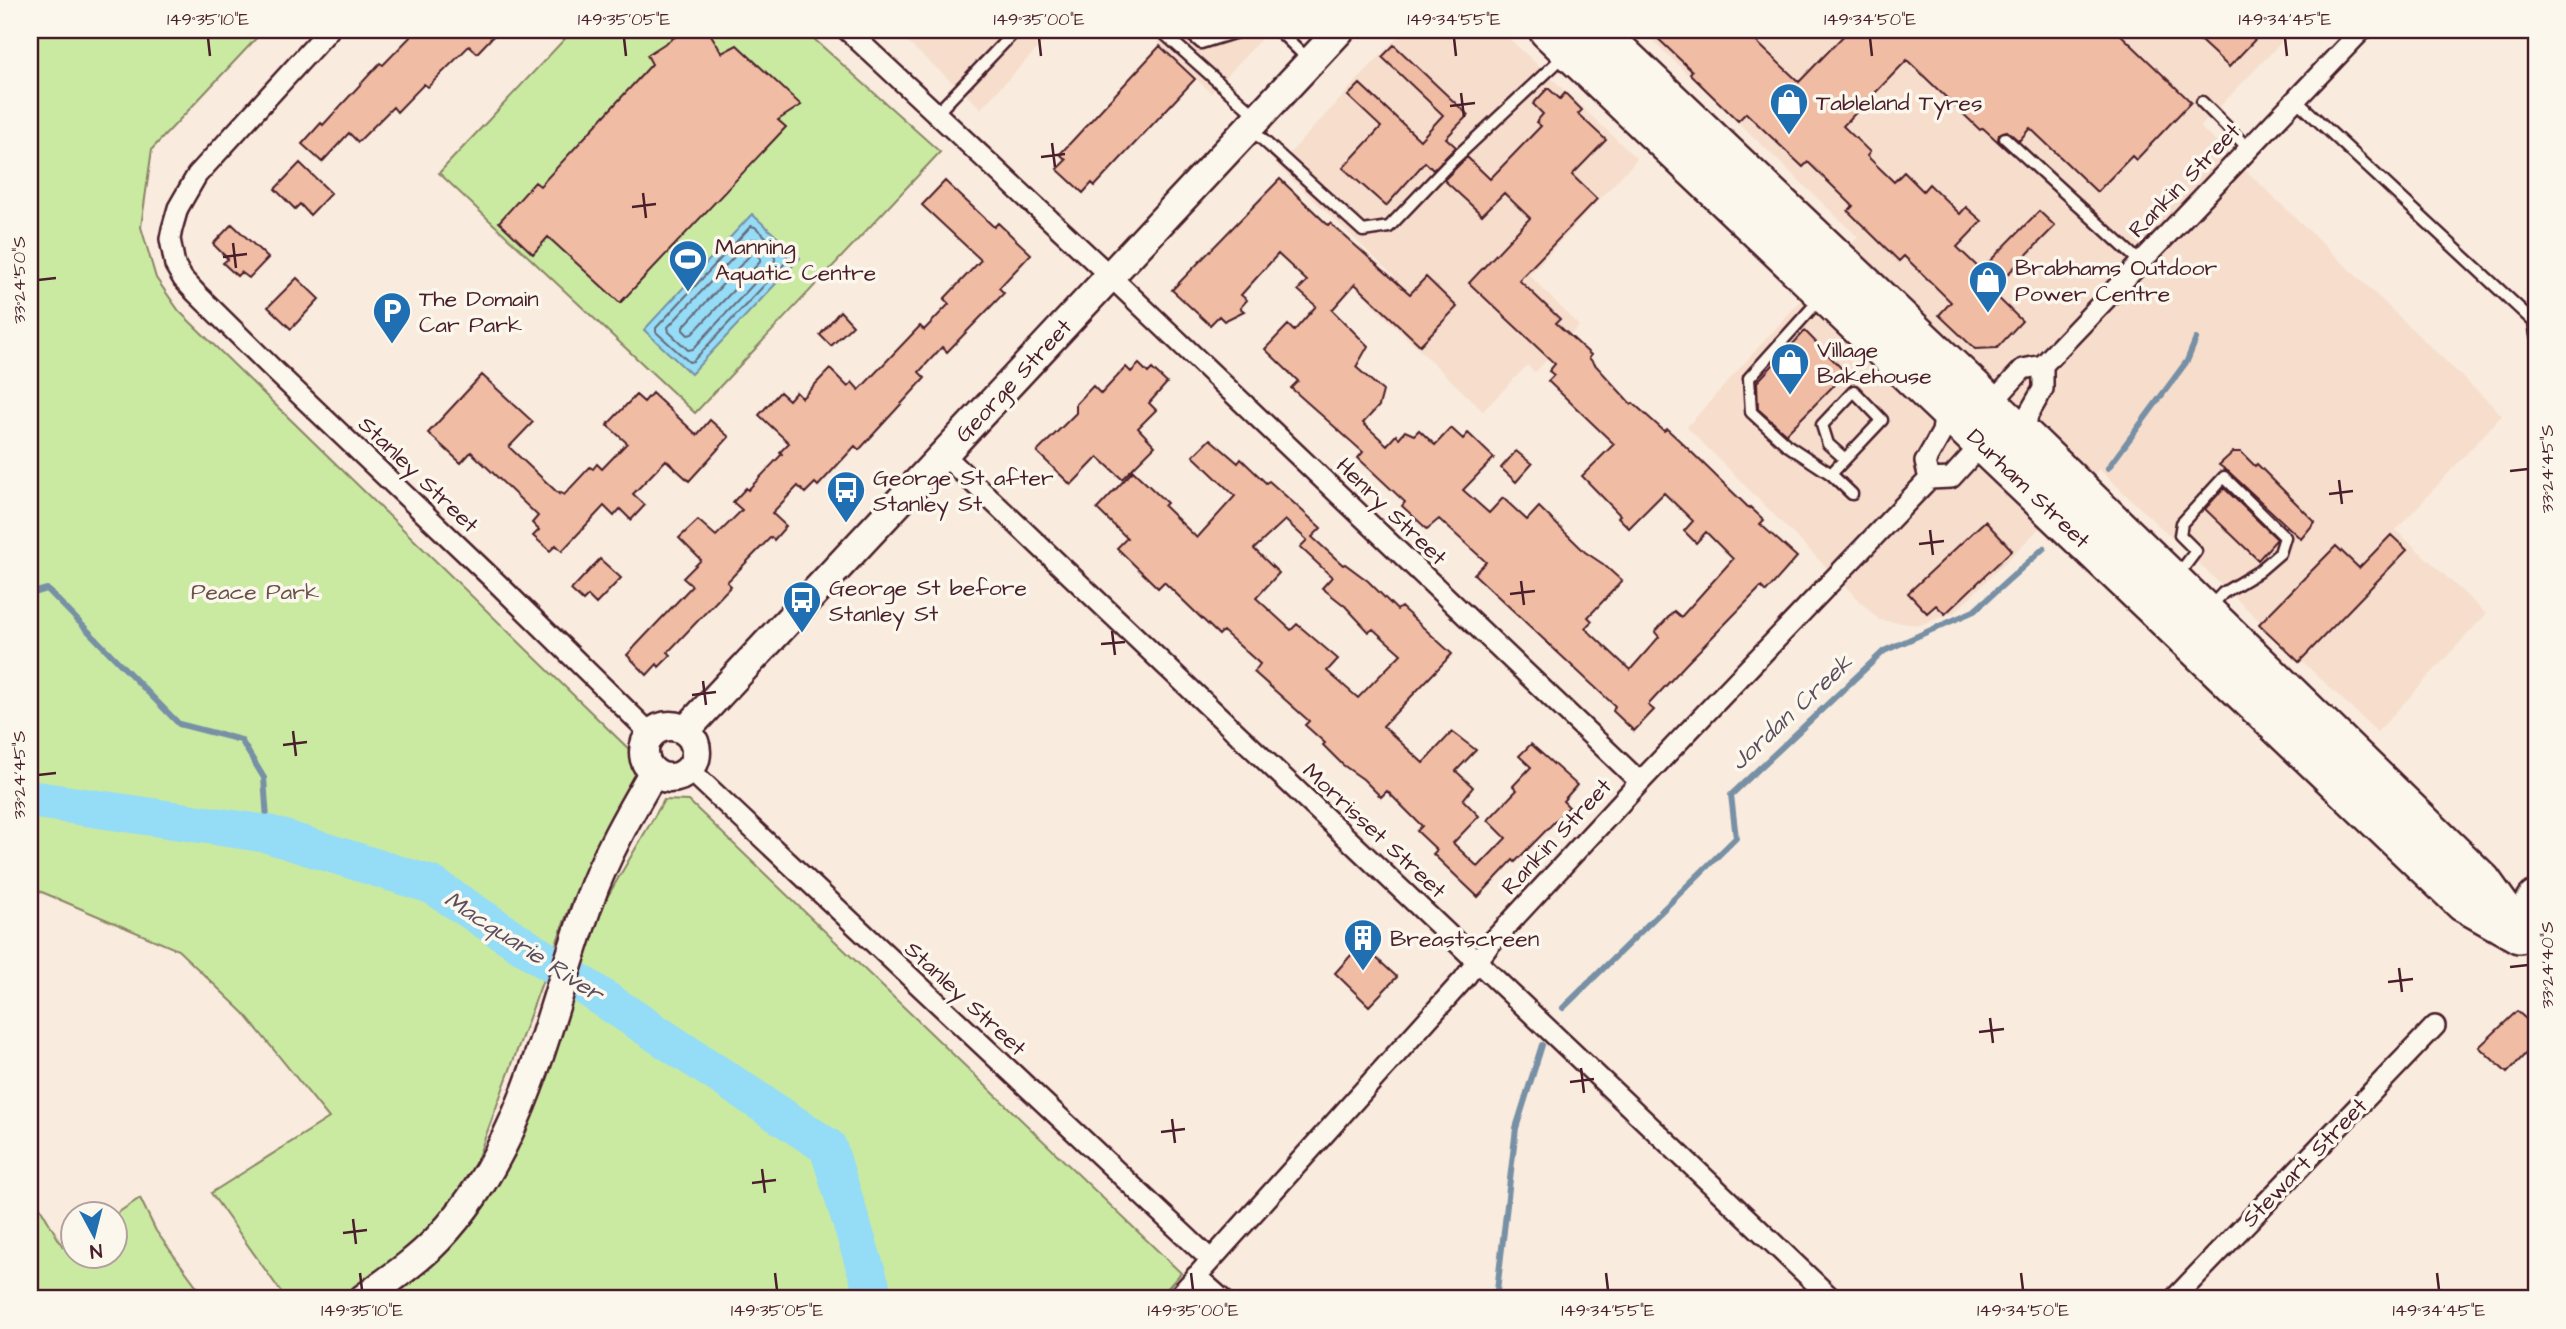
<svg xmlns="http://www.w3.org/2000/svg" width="2566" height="1329" font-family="'Architects Daughter',sans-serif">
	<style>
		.built { fill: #f6ddcc }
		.green { fill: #caeaa2; stroke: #8a8466; stroke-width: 2 }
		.water { fill: #95dcf6; stroke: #7790a5; stroke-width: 2 }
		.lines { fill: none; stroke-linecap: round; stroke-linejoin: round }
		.shore { stroke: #686b7c; stroke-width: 2 }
		.stream { stroke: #7790a5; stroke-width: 6 }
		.river { stroke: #95dcf6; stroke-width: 38 }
		.building { fill: #f0bca3; stroke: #4a1f2b; stroke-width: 2; fill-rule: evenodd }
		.lane-casing { stroke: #4a1f2b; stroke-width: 15 }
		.street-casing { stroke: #4a1f2b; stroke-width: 24 }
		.secondary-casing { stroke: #4a1f2b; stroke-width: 33 }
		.highway-casing { stroke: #4a1f2b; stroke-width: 42 }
		.lane { stroke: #fbf7ec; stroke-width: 10 }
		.street { stroke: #fbf7ec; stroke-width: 19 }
		.secondary { stroke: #fbf7ec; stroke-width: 28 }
		.highway { stroke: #fbf7ec; stroke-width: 37 }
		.ticks { fill: none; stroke: #4a1f2b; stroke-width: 2.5 }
		.labels { text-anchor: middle; stroke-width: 7; stroke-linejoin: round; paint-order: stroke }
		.poi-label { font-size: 23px; fill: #4a1f2b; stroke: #fbf7ec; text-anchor: start }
		.street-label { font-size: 23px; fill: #4a1f2b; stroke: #fbf7ec }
		.park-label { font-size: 23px; fill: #6a5249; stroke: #fbf7ec }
		.water-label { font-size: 24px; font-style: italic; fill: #5d4e5e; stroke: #fbf7ec }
		.neatline { fill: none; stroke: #4a1f2b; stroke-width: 2.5 }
		.ticks-label { font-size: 18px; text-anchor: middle; fill: #4a1f2b }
	</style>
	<rect width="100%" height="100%" fill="#f9ebdd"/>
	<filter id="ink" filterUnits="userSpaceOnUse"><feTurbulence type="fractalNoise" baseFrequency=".0143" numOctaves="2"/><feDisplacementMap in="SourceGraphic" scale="14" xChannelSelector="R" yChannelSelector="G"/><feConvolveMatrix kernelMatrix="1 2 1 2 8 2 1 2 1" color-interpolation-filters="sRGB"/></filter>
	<g filter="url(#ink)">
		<path class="built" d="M894,30H1055L981,108Z
			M1146,30H1269L1211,93Z
			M1404,30H1500L1637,159L1529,275L1579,326L1535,372L1527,365L1483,411L1371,303L1394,276L1278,166Z
			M1642,30H2293L2200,127L2502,415L2396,530L2486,614L2377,732L2099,469L1955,612L1919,625L1879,620L1687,427L1858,237Z"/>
		<path class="green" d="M30,30H264L152,149L141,227L156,278L179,311L639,759L632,762L635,777L573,898L475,1165L445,1214L401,1262L414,1281L462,1233L495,1181L576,982L602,906L664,800L689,801L1181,1273L1158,1299H286L211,1193L329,1118L244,1013L178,950L30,887Z
			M573,30H804L940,152L695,413L439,173Z
			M30,1190L63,1247L73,1241L74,1256H116V1214L140,1198L156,1231L206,1299H30Z"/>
		<path class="water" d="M752,214L800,258L691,374L644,330Z"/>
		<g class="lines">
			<path class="shore" d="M751,226L755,227L787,256L788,260L693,361L689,362L656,332V328Z
				M751,239H756L775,257V261L693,349L688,350L669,332L668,327Z
				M755,253L760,258V262L692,334L688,335L683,330V327L751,254Z"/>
			<path class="stream" d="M2108,468L2187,361L2196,339
				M30,594L47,589L179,724L241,740L264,778L268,834
				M1563,1008L1736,838L1731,795L1884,651L1974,611L2044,548
				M1496,1299L1516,1128L1542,1045"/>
			<path class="river" d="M30,799L268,834L432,885L828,1147L875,1299"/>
		</g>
		<path class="building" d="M417,30H499L477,53L469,46L428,87L424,84L397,112L393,107L358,142L349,133L322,162L302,144L321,123L323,125L380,63L383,65Z
			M686,30H708L722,53L737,45L801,105L778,120L786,127L620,303L548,237L533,254L499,222L535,182L540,186L652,64L647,55Z
			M1649,30H1744L1799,82L1849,30H2116L2191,102L2136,160L2132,156L2097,192L2030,128L2019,141L2007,131L1999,134L1998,141L2009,152L1983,128L1980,130L1907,60L1843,126L1870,152L1867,156L1894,182L1904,172L1923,191L1929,184L1960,214L1966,207L1982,221L1957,247L1981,270L2039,211L2055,226L1991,291L2022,321L1997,348L1975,349L1939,315L1951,302L1904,256L1899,261L1848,211L1853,206L1808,162L1803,167L1746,113L1738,121L1690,74L1692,71Z
			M2189,30H2264L2229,67Z
			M1394,45L1468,115L1446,138L1456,147L1433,170L1425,162L1386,206L1343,168L1381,127L1348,96L1360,84L1420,140L1443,115L1382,57Z
			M1160,46L1195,79L1095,186L1092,183L1083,193L1057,169L1066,160L1060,154Z
			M1548,88L1560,99L1565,93L1582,110L1578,114L1606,140L1572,175L1597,199L1519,280L1560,319L1556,323L1591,355L1589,358L1631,404L1633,403L1664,431L1667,429L1681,442L1749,508L1750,507L1764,520L1760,524L1797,557L1766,592L1761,587L1687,663L1648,705L1654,710L1634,731L1613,711L1615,706L1474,574L1486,562L1439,519L1427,529L1402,506L1405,502L1358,458L1363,452L1291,388L1298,381L1265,349L1288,325L1294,331L1316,306L1298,290L1307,281L1278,254L1241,295L1247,300L1240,308L1244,311L1224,321L1219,316L1210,325L1172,290L1280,179L1328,225L1330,223L1410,294L1426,277L1457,307L1420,345L1355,284L1332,310L1368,346L1356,367L1383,391L1379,406L1363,423L1387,445L1396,435L1399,438L1405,431L1414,435L1419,430L1435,445L1451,428L1463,439L1468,433L1494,458L1463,490L1489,513L1503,498L1527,520L1539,507L1585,552L1603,564L1622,581L1588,617L1592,621L1585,628L1630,670L1659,637L1655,632L1674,611L1681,617L1733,559L1706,532L1696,543L1684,531L1693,521L1664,493L1629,528L1618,517L1620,515L1582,476L1614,444L1548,381L1554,375L1549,371L1555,364L1469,283L1530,218L1504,193L1482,215L1444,180L1467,157L1490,179L1541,126L1536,122L1543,114L1533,104Z
			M300,163L331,193L310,215L300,204L295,209L275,189Z
			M945,181L994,227L998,223L1031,254L999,288L1004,293L947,352L942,347L919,372L925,378L859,450L855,446L818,486L815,483L805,493L798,486L772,513L786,526L774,540L771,537L727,582L731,586L668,652L671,655L659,667L657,664L647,675L627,655L692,586L683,578L701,560L679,538L698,520L716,536L742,510L733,502L746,488L748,490L782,454L780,452L789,443L759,415L780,392L789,400L796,392L802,398L830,369L848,387L852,382L859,390L920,326L924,330L949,304L944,299L981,260L922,205Z
			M232,224L268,258L249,278L241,272L237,276L223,263L228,259L213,244Z
			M297,278L319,299L291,329L268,307Z
			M840,311L853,325L831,346L820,335Z
			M1805,331L1846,373L1786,434L1758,409L1757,382Z
			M1139,364L1148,373L1152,369L1167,383L1149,403L1156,410L1138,428L1155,446L1122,479L1098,457L1071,485L1037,452L1076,413V404L1093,386L1101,394L1126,367L1131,372Z
			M482,375L533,422L509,447L559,494L560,492L564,495L590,467L593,469L597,464L602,469L627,443L607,425L636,395L644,402L652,393L697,435L710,420L729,437L689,481L666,460L633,494L645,505L631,520L620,509L614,516L604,506L562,551L556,545L550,551L533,536L539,530L532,523L538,516L471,452L461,463L428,433Z
			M1210,439L1238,463L1241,459L1266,483L1269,481L1297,506L1321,528L1312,537L1343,565L1345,564L1368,581L1397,610L1401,607L1452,654L1383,726L1423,763L1452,732L1476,750L1456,771L1473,787L1463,800L1479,816L1453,843L1478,867L1506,838L1488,820L1517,790L1513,786L1531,767L1519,756L1531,744L1577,785L1563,801L1569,807L1515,862L1513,860L1478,897L1433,854L1437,850L1417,831L1422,826L1387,791L1381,797L1363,779L1343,765L1323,745L1325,743L1305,725L1309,721L1254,672L1260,664L1223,631L1219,635L1164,582L1158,588L1117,548L1127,538L1097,509L1133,471L1167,503L1164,506L1197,538L1235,496L1193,456ZM1285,520L1307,540L1300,547L1332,577L1322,588L1345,606L1369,632L1373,629L1401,654L1358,698L1327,671L1338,659L1297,624L1291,630L1256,598L1279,573L1254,549Z
			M1516,451L1532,464L1516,482L1501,468Z
			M2233,452H2241L2255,466L2257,464L2315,522L2301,539L2229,472L2219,465Z
			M2224,488L2277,539L2258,560L2205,509Z
			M1985,521L2012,550L1945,614L1936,605L1927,613L1908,593Z
			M2391,535L2407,550L2299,662L2259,624L2336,546L2359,568Z
			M600,559L621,578L596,604L588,596L583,601L571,590Z
			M1361,944L1397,977L1369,1006L1335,973Z
			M2517,1011L2536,1028V1043L2507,1073L2479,1047Z"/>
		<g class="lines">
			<g class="lane-casing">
				<path id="lane" d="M1160,30L1255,115
					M1186,30L1201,43L1243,30
					M1278,30L1308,59
					M2296,100L2534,322L2536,335
					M2202,102L2248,148
					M937,113L1016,30
					M1252,130L1363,231L1389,227L1452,161L1565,55
					M2005,138L2140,262
					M1820,299L1749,378L1751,412L1787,445L1831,474L1852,494
					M1831,474L1882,420L1854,391L1822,425L1828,444L1845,459
					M2178,575L2196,551L2180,535L2182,523L2224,477L2285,537L2280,553L2258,572L2223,593L2209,608"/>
			</g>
			<g class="street-casing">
				<path id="street" d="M329,30L197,175L178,208L172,229L170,239L175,265L183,279L196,293L277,373L498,584L651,734
					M847,30L1110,276L1640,782
					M2024,436L2028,415L2043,389V365
					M944,455L1832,1299
					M1929,479L1925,462L1942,432L1945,409
					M690,770L1211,1260
					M1196,1276L1222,1299
					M1176,1299L1464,979L1490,944L1640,782L1929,479L1951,478L1982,444L1990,405L2023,369L2043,365L2362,30
					M2174,1299L2435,1026"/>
			</g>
			<g class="secondary-casing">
				<path id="secondary" d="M644 752a26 26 0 1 1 52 0a26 26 0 1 1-52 0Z
					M686,730L1340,30
					M363,1299C389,1280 416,1262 438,1239C526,1147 547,1017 589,901C605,856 629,814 653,773"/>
			</g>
			<g class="highway-casing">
				<path id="highway" d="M1548,30L2464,903L2519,934
					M1596,30L2029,441L2482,881L2515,927
					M2519,934L2536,900"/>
			</g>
			<use href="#lane" class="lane"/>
			<use href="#street" class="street"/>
			<use href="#secondary" class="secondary"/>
			<use href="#highway" class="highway"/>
		</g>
	</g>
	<path class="ticks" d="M208,38L210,56M624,38L626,56M1039,38L1041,56M1454,38L1456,56M1870,38L1872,56M2285,38L2287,56M1461,93L1464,117M1450,106L1475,103M1052,143L1055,167M1041,157L1065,154M643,193L646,218M632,207L656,204M233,243L236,268M223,257L247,254M38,280L56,278M2510,471L2528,469M2339,480L2342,504M2329,494L2353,491M1930,530L1933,555M1919,544L1944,541M1521,581L1524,605M1510,594L1535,591M1112,631L1115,655M1101,644L1125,642M703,681L706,705M692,695L716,692M293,731L296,756M283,745L307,742M38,775L56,773M2510,967L2528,965M2399,968L2402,992M2388,982L2413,979M1990,1018L1993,1043M1979,1032L2004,1029M1581,1068L1584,1093M1570,1082L1594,1079M1172,1119L1175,1143M1161,1132L1185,1129M762,1169L765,1193M752,1183L776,1180M353,1219L356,1244M343,1233L367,1230M360,1273L362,1290M775,1273L777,1290M1191,1273L1193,1290M1606,1273L1608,1290M2021,1273L2023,1290M2437,1273L2439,1290"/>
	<defs>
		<g id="shop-pin" transform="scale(2.0125)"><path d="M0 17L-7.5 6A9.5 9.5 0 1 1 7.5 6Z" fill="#1f6fb2" stroke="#fbf7ec"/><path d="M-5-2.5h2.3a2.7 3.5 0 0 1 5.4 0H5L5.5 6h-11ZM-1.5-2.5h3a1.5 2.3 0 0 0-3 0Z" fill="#fff"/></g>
		<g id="stadium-pin" transform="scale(2.0125)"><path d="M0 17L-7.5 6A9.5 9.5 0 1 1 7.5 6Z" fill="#1f6fb2" stroke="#fbf7ec"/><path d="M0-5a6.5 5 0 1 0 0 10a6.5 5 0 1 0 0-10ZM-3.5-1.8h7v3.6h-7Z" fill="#fff"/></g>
		<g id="parking-pin" transform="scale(2.0125)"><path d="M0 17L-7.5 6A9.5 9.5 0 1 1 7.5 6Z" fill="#1f6fb2" stroke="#fbf7ec"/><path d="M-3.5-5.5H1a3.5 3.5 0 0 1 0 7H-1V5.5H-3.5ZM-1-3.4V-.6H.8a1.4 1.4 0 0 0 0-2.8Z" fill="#fff"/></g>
		<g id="bus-pin" transform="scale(2.0125)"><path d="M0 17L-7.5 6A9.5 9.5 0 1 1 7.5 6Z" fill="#1f6fb2" stroke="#fbf7ec"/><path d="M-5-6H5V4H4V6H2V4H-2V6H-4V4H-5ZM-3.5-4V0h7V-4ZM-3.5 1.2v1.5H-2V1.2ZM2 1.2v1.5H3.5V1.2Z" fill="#fff"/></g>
		<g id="building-pin" transform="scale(2.0125)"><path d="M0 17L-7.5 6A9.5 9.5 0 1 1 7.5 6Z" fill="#1f6fb2" stroke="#fbf7ec"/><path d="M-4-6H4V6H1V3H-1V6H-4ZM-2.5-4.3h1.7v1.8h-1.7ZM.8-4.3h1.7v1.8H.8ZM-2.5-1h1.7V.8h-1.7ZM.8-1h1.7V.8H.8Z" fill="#fff"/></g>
	</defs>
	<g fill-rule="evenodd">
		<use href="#shop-pin" x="1789" y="102"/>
		<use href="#stadium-pin" x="688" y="259"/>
		<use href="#shop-pin" x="1988" y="280"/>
		<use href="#parking-pin" x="392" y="311"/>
		<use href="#shop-pin" x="1790" y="362"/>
		<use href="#bus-pin" x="846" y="490"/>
		<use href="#bus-pin" x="802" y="600"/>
		<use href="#building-pin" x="1363" y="938"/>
	</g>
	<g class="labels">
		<g class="poi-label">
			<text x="1816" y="110">Tableland Tyres</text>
			<text x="715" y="254">Manning<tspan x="715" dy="26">Aquatic Centre</tspan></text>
			<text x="2015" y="275">Brabhams Outdoor<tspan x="2015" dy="26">Power Centre</tspan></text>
			<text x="419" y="306">The Domain<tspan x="419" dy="26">Car Park</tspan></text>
			<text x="1817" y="357">Village<tspan x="1817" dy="26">Bakehouse</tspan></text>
			<text x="873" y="485">George St after<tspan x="873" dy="26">Stanley St</tspan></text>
			<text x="829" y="595">George St before<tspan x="829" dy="26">Stanley St</tspan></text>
			<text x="1390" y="946">Breastscreen</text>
		</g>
		<g class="street-label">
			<text transform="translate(2184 180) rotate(-46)" y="8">Rankin Street</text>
			<text transform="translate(1013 380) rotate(-47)" y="8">George Street</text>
			<text transform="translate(419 474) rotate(44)" y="8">Stanley Street</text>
			<text transform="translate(2029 488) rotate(44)" y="8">Durham Street</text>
			<text transform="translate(1392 511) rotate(44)" y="8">Henry Street</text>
			<text transform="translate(1375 830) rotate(43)" y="8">Morrisset Street</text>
			<text transform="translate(1556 836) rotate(-47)" y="8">Rankin Street</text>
			<text transform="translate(966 998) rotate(43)" y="8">Stanley Street</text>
			<text transform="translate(2304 1162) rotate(-46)" y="8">Stewart Street</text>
		</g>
		<g class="park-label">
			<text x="255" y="599">Peace Park</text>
		</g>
		<g class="water-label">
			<text transform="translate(1791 712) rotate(-43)" y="8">Jordan Creek</text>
			<text transform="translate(524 946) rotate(33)" y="8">Macquarie River</text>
		</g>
	</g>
	<rect width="2566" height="1329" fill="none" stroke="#fbf7ec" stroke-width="77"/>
	<g transform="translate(94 1235) rotate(173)"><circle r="33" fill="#fbf7ec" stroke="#b4a19f" stroke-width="2"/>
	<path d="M0-5L12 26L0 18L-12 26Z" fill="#1f6fb2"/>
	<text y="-10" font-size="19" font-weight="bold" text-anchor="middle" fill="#4a1f2b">N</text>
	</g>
	<rect x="38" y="38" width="2490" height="1252" class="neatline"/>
	<g class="ticks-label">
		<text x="208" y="25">149°35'10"E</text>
		<text x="624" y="25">149°35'05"E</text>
		<text x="1039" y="25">149°35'00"E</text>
		<text x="1454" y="25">149°34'55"E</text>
		<text x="1870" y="25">149°34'50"E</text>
		<text x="2285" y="25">149°34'45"E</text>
		<text transform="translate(19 280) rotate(-90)" y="6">33°24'50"S</text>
		<text transform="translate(2547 469) rotate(-90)" y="6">33°24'45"S</text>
		<text transform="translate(19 775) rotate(-90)" y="6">33°24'45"S</text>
		<text transform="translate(2547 965) rotate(-90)" y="6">33°24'40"S</text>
		<text x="362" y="1316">149°35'10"E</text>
		<text x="777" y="1316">149°35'05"E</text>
		<text x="1193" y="1316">149°35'00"E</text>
		<text x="1608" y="1316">149°34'55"E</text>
		<text x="2023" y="1316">149°34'50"E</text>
		<text x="2439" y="1316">149°34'45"E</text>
	</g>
</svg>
